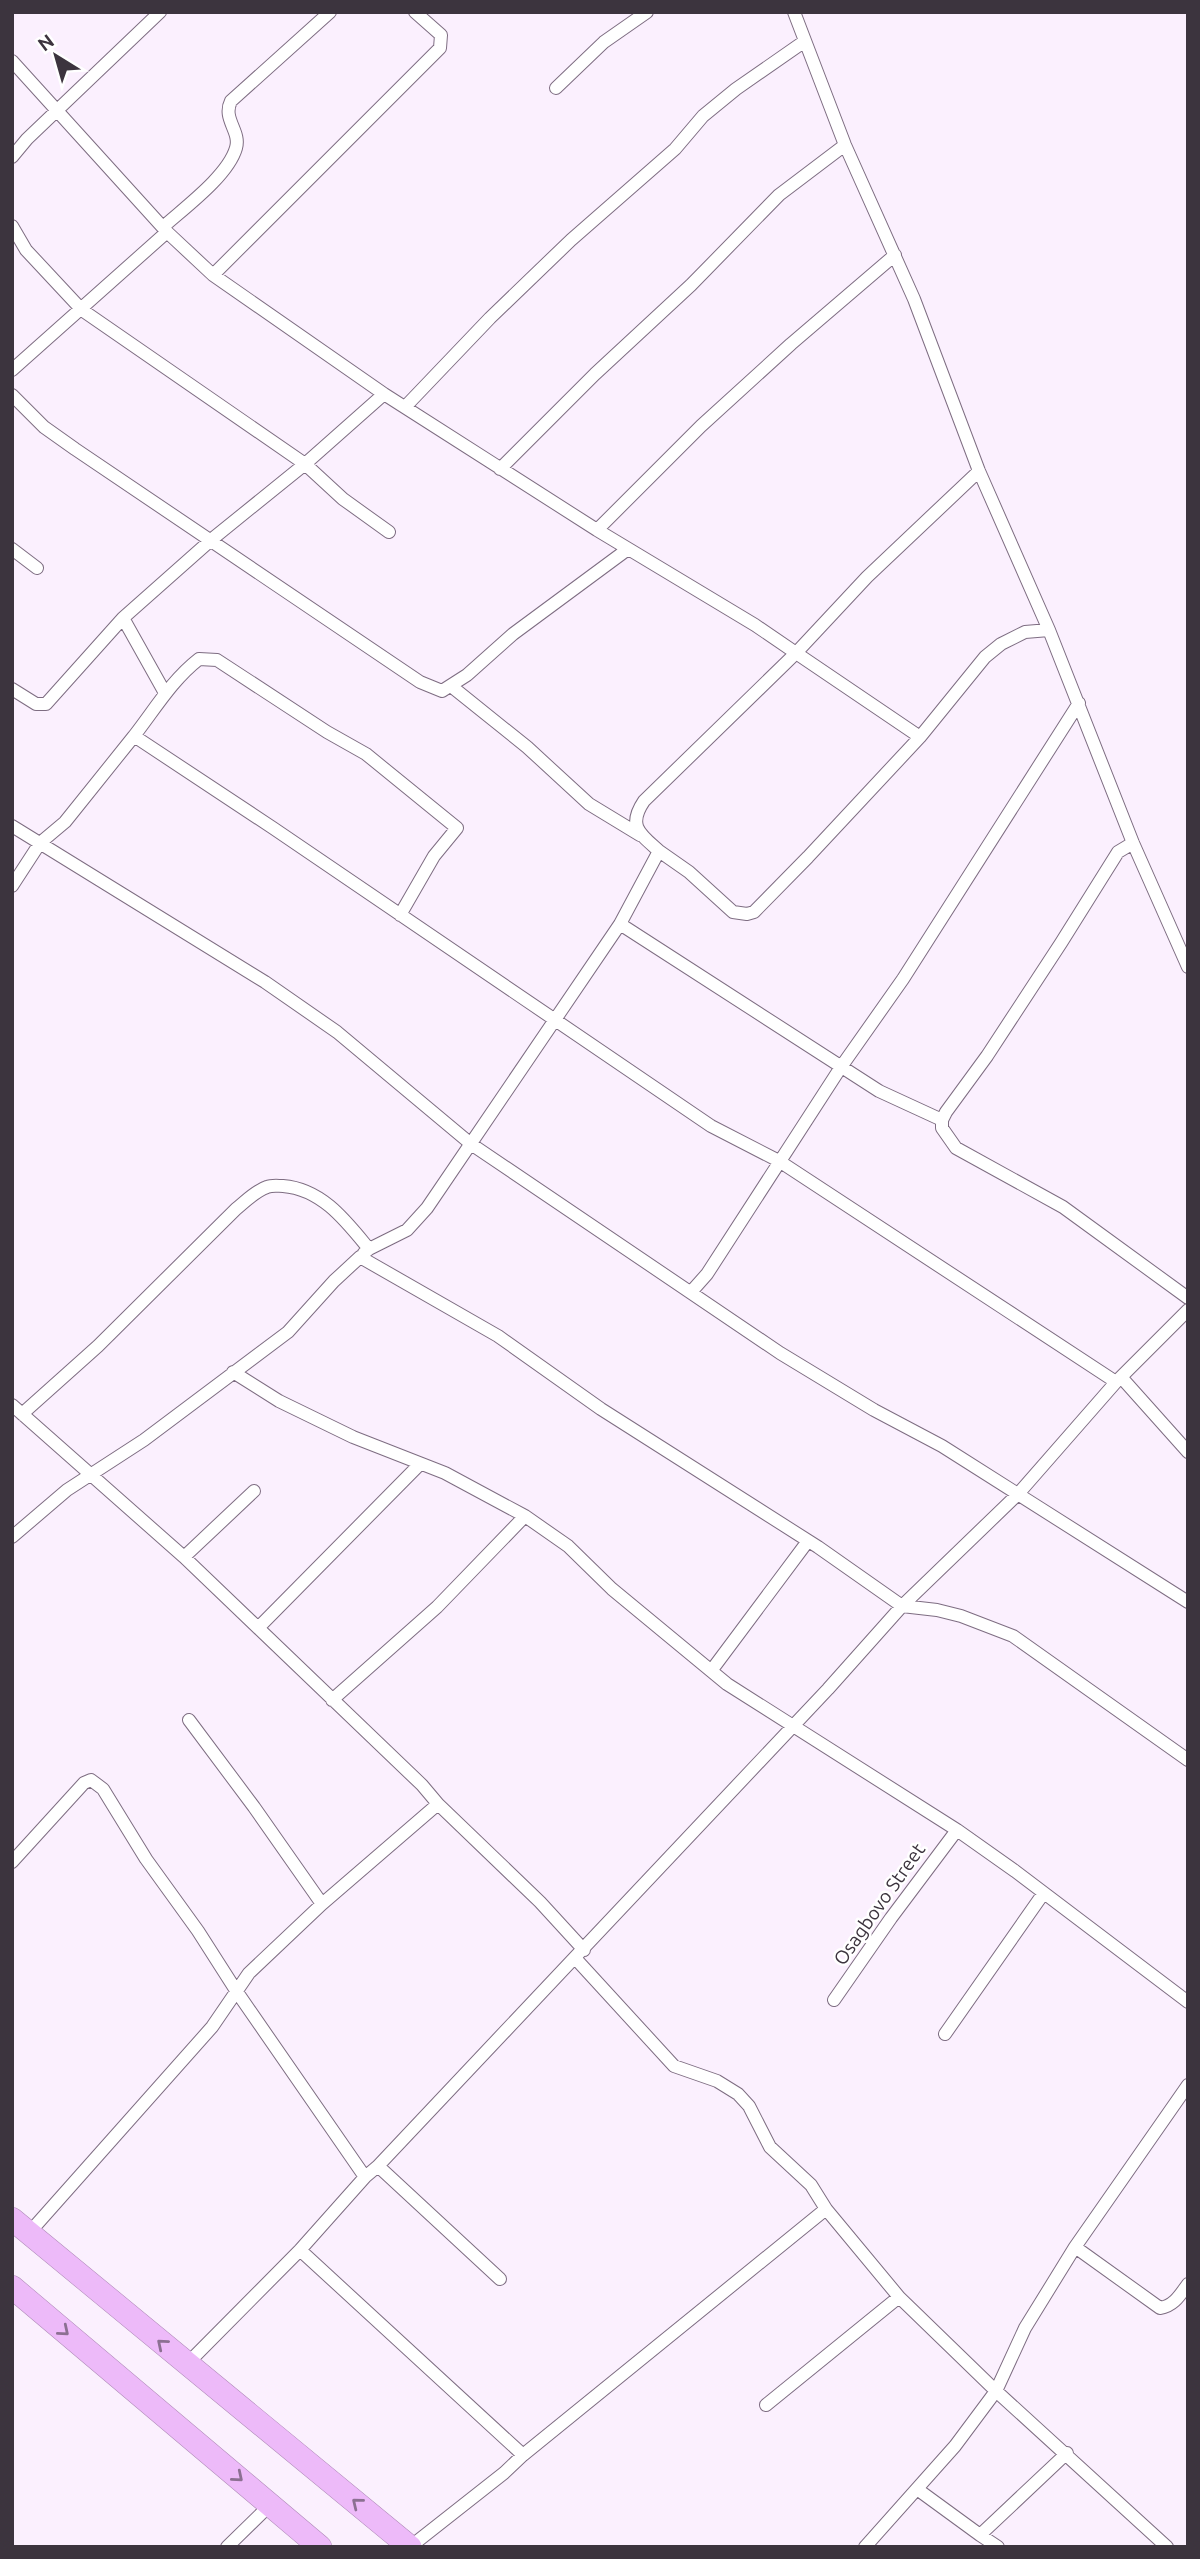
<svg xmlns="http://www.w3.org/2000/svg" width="1200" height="2559" font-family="Ubuntu,sans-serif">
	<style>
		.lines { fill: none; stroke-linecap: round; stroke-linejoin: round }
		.street-casing { stroke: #7e6d82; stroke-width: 14 }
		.highway-casing { stroke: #af8bb8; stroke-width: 24 }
		.street { stroke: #fff; stroke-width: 12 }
		.highway { stroke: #edbaf9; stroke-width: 23 }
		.oneway { stroke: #8c7092 }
		.labels { text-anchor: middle; stroke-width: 5; stroke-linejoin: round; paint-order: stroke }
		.street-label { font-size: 19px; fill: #3c343e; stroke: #fff }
	</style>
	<rect width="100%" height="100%" fill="#fbf0fe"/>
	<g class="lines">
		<g class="street-casing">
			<path id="street" d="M794,12L845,145L914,299L979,471L1049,630L1133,843L1188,967
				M12,61L167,232L213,275L384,394
				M556,88L604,42L647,12
				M12,157L27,139L160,12
				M12,226L26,250L82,310L305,464L343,499L389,532
				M163,227C184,208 228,176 236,148C241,131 222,119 231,101L330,12
				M213,275L440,48L441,35L415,12
				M12,370L167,232
				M12,395L44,427L75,449L420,682L442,691L467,675L513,634L628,549
				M405,407L490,318L571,240L675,149L703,116L736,89L805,41
				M500,469L595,374L691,285L779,195L845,145
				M597,530L701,426L791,344L895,255
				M12,549L37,568
				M123,618L165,693
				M451,686L527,747L589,804L640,835
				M12,689L36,704H46L123,618L211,540L305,464L384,394L597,530L755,625L796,653L867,577L979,471
				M12,826L265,982L337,1032L471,1144L780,1353L874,1410L942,1446L1188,1602
				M1133,843L1118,852L1061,943L987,1056L946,1112L942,1120V1128L956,1148L1063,1207L1188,1298
				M659,851L689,872L733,912L747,914L754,912L808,857L920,737L985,657L1001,644L1025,632L1049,630
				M12,886L40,843L65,822L134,736
				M400,915L434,856L457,828L366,754L327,732L217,660L199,659C172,680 155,709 134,736L273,828L711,1126L779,1161L1116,1382
				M620,924L879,1091L942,1120
				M369,1249L407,1230L427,1208L620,924L659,851C640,834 627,826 644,801L796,653L920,737
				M691,1292L707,1274L841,1067L903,979L1079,703
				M233,1372L279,1401L353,1437L445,1473L525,1516L568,1546L612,1589L727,1684L957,1830L1015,1871L1188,2002
				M1121,1377L1188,1452
				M12,1405L184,1557L422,1785L438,1804L322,1904L249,1973L212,2027L29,2233
				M22,1414L98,1346L236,1209C246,1201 255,1191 267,1187C272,1185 278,1186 283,1186C322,1189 346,1221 369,1249L364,1253
				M12,1537L67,1490L144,1440L288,1332L334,1281L360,1257L498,1336L601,1409L818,1547L902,1606L937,1610L961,1616L1013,1636L1188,1760
				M184,1557L254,1491
				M258,1628L420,1464
				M711,1671L808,1541
				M332,1700L437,1607L525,1516
				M189,1720L254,1807L322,1904
				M438,1804L540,1902L584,1950
				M12,1862L84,1783L91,1780L103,1789L146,1859L198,1931L237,1992L365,2177
				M834,2000L891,1918L957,1830
				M945,2034L1043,1894
				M378,2166L500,2279
				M826,2209L899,2297L996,2391L1167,2547
				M1075,2247L1160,2308C1174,2306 1180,2295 1188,2284
				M300,2250L523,2455L504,2473L410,2547
				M187,2364L300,2250L365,2177L378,2166L828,1689L902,1606L1018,1494L1116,1382L1188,1310
				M766,2405L899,2297
				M523,2455L826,2209L811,2185L770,2147L749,2106L738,2094L717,2081L674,2066L575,1958
				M917,2489L980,2535L1067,2453
				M980,2535L998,2547
				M227,2547L270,2505
				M865,2547L955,2446L996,2391L1025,2328L1075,2247L1188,2085"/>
		</g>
		<g class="highway-casing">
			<path id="highway" d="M12,2219L410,2547
				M12,2287L320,2547"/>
		</g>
		<use href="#street" class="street"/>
		<use href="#highway" class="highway"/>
	</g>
	<defs><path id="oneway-chevron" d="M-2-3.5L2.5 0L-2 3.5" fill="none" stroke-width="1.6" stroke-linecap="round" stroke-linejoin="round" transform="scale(1.75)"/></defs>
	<g class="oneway">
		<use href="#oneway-chevron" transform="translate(64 2331) rotate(40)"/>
		<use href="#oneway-chevron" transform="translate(162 2344) rotate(-140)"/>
		<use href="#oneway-chevron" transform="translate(238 2477) rotate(40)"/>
		<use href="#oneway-chevron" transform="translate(357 2503) rotate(-141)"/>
	</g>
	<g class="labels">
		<g class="street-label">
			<text transform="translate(879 1904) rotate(-55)" y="7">Osagbovo Street</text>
		</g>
	</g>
	<rect width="1200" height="2559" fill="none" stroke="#3c343e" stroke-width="28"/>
	<g transform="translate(56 56) rotate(323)" stroke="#ffffff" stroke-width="5" paint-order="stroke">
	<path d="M0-5L12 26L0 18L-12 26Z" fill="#3c343e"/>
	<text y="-10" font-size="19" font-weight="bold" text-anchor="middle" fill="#3c343e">N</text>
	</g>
</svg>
